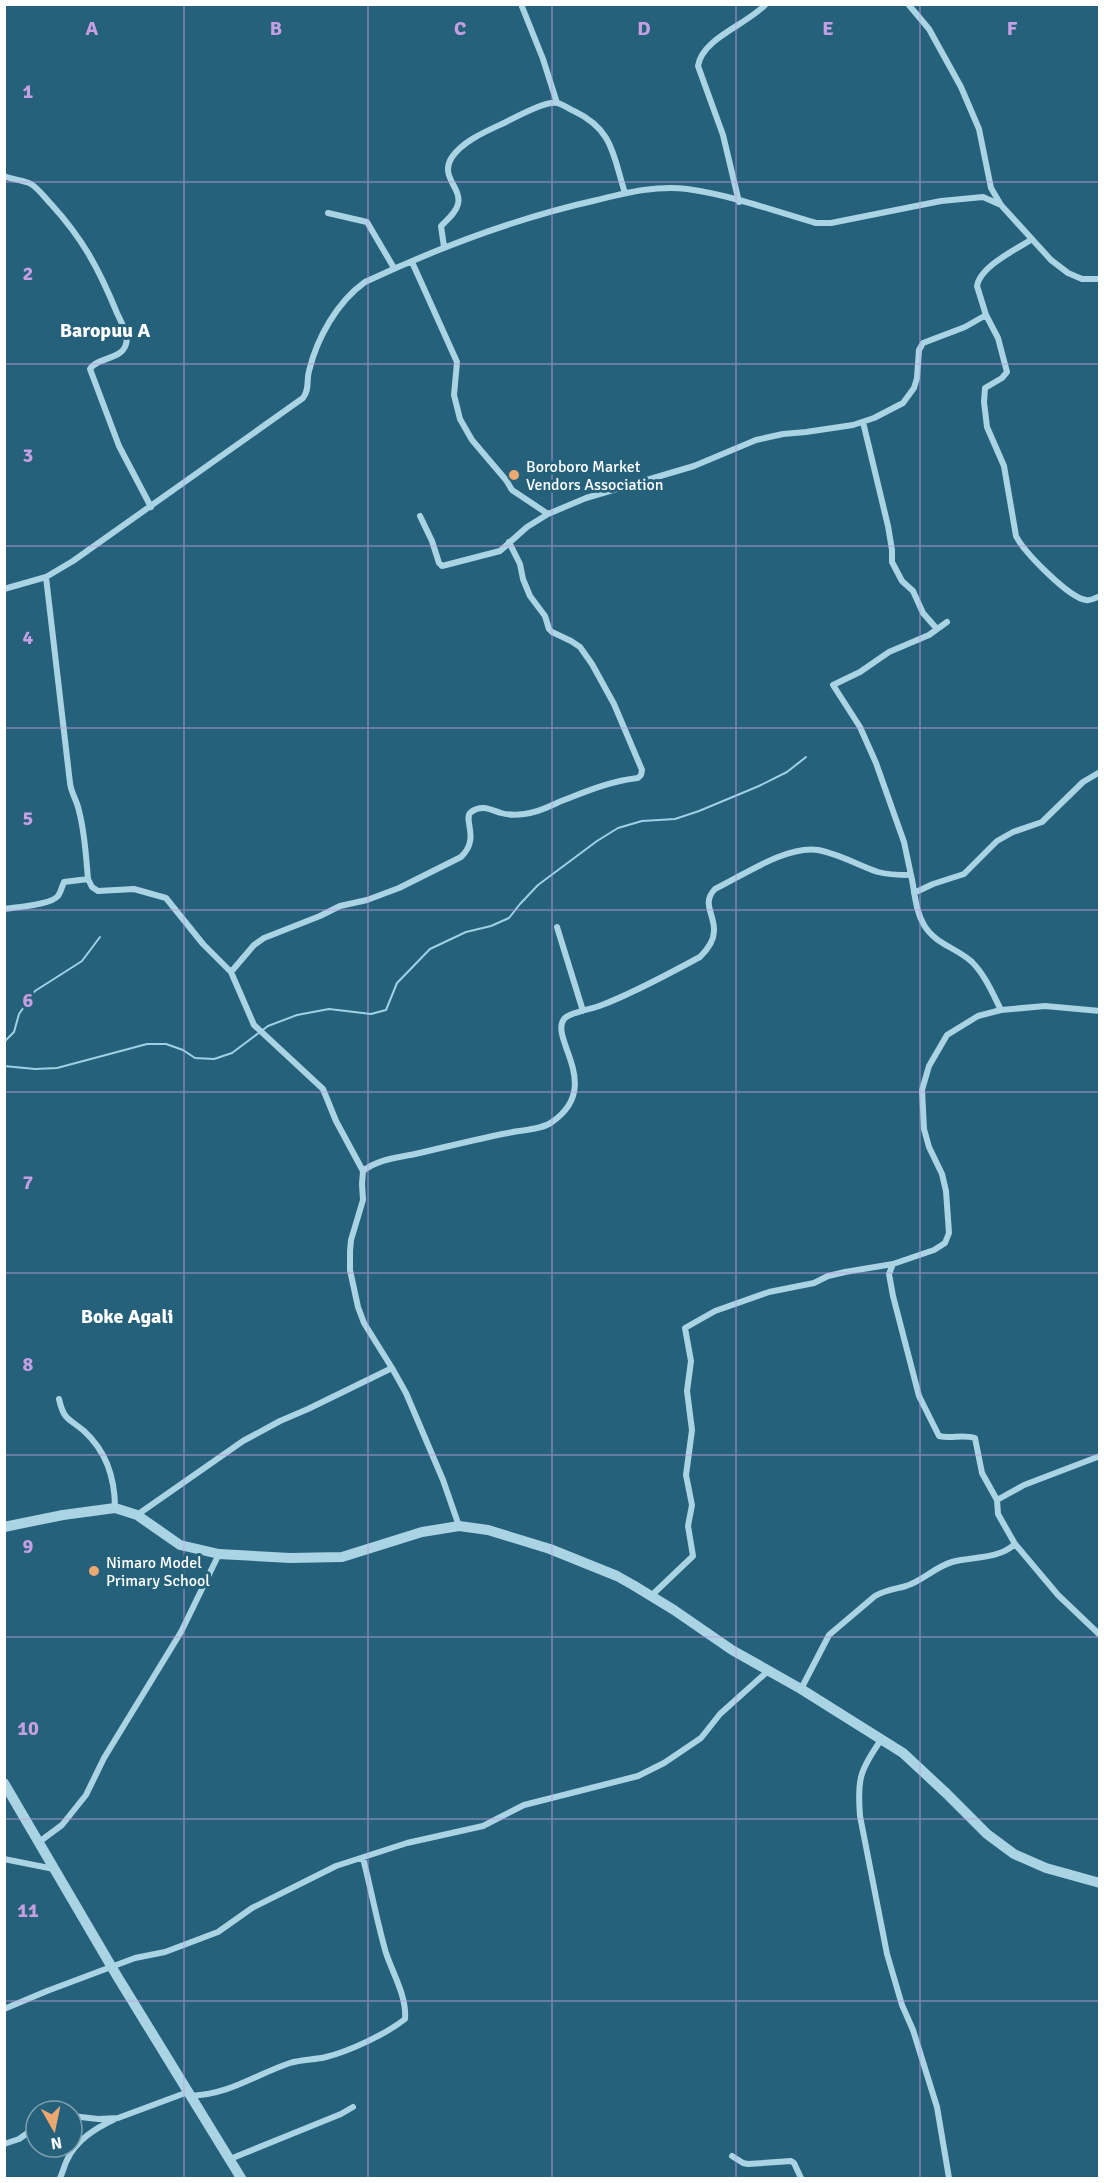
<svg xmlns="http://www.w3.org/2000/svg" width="1104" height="2183" font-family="Signika,sans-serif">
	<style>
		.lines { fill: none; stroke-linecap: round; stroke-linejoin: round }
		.stream { stroke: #9ed1e5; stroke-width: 2 }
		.minor { stroke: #aad3e4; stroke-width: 6 }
		.tertiary { stroke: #aad3e4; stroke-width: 10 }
		.grid { fill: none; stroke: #c4a0e2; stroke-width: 1.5; stroke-opacity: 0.55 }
		.poi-dot { fill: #eda86f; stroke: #26617b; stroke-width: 2 }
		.labels { text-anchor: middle; stroke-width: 6; stroke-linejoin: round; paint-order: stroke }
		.poi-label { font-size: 16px; fill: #fff; stroke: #26617b; text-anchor: start }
		.quarter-label { font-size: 20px; font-weight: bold; fill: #fff; stroke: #26617b }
		.grid-label { font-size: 20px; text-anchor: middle; font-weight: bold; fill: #c4a0e2; stroke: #26617b; stroke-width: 6; stroke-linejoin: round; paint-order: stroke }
	</style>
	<rect width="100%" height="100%" fill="#26617b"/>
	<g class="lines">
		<path class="stream" d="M4,1042L14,1032L19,1014L35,991L82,961L100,937
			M4,1066L35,1069L57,1068L147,1044H166L183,1050L195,1058L214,1059L232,1053L268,1026L297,1015L329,1009L371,1014L386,1010L397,983L430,949L466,932L491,926L509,918L520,904L538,885L597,841L618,828L642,821L675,819L699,811L759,786L787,772L806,757"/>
		<path class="minor" d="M521,4L543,59L557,103
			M908,4L929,29L961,87L979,129L991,188L1001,205
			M4,176C13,180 24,180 31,184C38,188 45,198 51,204C83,239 99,269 117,313C121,322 129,335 126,344C122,360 97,357 90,369L119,446L151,507
			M739,202L723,135L698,66C702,38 747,25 766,4
			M328,213L367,222L394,268
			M444,247L441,226C447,220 456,213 458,204C462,187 439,177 452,157C464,140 487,131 506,122C518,116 545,101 557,103C563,104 569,109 574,111C614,130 613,156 625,193
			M412,262L457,362L454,395L460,419L472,440L506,480L512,490L548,514
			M986,315L998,338L1007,372L1002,378L985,388L984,402L987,427L1004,466L1016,536C1024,552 1069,598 1086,600C1091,601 1095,598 1100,596
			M863,422L888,526L892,550V562L902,581L913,591L923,613L937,629
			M420,516L432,541L439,563L442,566L500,551L527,527L548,514L586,498L694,466L756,440L783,434L806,432L853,425L874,418L903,403L914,388L917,378L919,350L923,343L965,327L986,315L977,286C980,266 1016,250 1032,239
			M46,577L70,783C71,793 77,800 79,811C85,833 86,857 88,879L92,887L98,891L134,889L166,898L203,944L231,972L254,1025L323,1089L336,1121L363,1171L362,1184L363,1200L351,1240L350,1251V1270L358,1307L364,1323L392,1368L406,1393L443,1480L459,1526
			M4,589L46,577L73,561L303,398C310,389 306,381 309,371C317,338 337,302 365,282C440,247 516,218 597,200C626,193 657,185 687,189C731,195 774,211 816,223H831L941,201L983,197L1001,205L1051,260L1068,273L1082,279H1100
			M911,875L904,842L876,763L860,727L833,685L860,672L889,652L929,635L947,622
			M914,893L933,884L964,874L997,841L1013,832L1042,822L1083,782L1100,772
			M4,909C17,907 51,905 58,896C61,892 62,886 64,882L88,879
			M557,927L583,1011
			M231,972L254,945L264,938L320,916L340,906L367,900L399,888L461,857C481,838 462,819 471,812C482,804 491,810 501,813C508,815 517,815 524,814C537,813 548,807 559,802C585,792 610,781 638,778L641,775L642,770L614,704L592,664L580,647L571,641L552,632L549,629L545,616L530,596L523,579L520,564L509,542
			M363,1171C378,1159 397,1158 415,1154C446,1147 477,1139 508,1133C521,1130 541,1130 552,1122C604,1086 549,1039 564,1019C570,1012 593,1009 602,1005C636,992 668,974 700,957C707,950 714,941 714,931C715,915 701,903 715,889C742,876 787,845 818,850C839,854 858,865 878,872C888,875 900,875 911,875C915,892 915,910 924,925C935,944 957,948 972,962C985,975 993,994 1001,1010
			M59,1399C64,1421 69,1418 84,1431C106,1451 115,1478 115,1508
			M1100,1456L1024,1485L997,1500L998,1514L1015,1544L1058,1595L1100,1635
			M997,1500L982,1473L975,1438C962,1434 951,1439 939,1436L919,1396L893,1296L889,1274L893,1264L934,1250L945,1243L949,1233L946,1191L942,1174L929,1147L924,1129L922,1090L929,1066L947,1035L978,1016L1001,1010L1045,1006L1100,1011
			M137,1515L243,1441L280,1421L308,1409L392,1368
			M651,1596L693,1556L688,1526L692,1505L686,1475L692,1430L687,1391L691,1361L685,1328L715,1311L769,1292L814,1283L828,1276L845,1272L893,1264
			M801,1689L829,1635L875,1596C885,1590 895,1589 906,1586C922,1581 935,1567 952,1562C974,1556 997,1560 1015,1544
			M881,1740C860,1770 857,1779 860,1816L887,1954L902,2005L913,2030L937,2107L949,2178
			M39,1842L62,1825L86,1795L104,1758L181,1632L219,1554
			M4,1859L54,1869
			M4,2009L47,1991L135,1958L165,1952L218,1932L252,1908L336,1866L407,1843L483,1826L524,1805L638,1776L664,1763L701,1738L720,1714L768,1671
			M191,2096C233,2093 252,2076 290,2063C302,2059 314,2060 326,2057C350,2051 386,2034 405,2019C407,1997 393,1974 386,1953C377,1922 371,1889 363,1858
			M72,2116L98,2119L118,2118L188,2092
			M4,2144L19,2139L36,2127
			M732,2156L743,2163L748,2164L791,2161L794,2163L801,2178
			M230,2159L341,2114L353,2107
			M60,2178C63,2172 64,2166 67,2160C76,2140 96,2128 115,2119"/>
		<path class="tertiary" d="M4,1527L63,1515L115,1508L137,1515L180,1545L219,1554L290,1558L342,1557L422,1532L459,1526L488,1530L550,1549L617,1576L633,1585L674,1610L732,1650L801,1689L903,1753L946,1793L987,1834L1014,1854L1046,1868L1100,1883
			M4,1783L117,1976L241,2178"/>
	</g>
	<path class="grid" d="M184,4V2178M368,4V2178M552,4V2178M736,4V2178M920,4V2178M4,182H1100M4,364H1100M4,546H1100M4,728H1100M4,910H1100M4,1092H1100M4,1273H1100M4,1455H1100M4,1637H1100M4,1819H1100M4,2001H1100"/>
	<g class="poi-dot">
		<circle cx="514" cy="475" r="6"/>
		<circle cx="94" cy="1571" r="6"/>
	</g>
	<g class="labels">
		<g class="poi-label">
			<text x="526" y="472">Boroboro Market<tspan x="526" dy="18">Vendors Association</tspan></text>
			<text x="106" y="1568">Nimaro Model<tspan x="106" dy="18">Primary School</tspan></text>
		</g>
		<g class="quarter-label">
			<text x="105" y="337">Baropuu A</text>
			<text x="127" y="1323">Boke Agali</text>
		</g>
	</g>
	<g class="grid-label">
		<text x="92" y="35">A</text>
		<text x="276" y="35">B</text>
		<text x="460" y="35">C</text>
		<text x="644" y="35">D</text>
		<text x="828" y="35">E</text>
		<text x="1012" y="35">F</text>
		<text x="28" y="98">1</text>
		<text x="28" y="280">2</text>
		<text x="28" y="462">3</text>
		<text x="28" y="644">4</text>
		<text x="28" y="825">5</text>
		<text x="28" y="1007">6</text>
		<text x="28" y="1189">7</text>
		<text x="28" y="1371">8</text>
		<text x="28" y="1553">9</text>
		<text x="28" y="1735">10</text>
		<text x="28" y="1917">11</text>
	</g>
	<rect width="1104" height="2183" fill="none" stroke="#ffffff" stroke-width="12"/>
	<g transform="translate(54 2129) rotate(171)"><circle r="28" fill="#26617b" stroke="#7da0b0" stroke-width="1.5"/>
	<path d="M0-4.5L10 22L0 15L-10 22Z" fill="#eda86f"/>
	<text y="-9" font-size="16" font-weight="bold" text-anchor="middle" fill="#ffffff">N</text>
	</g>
</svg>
